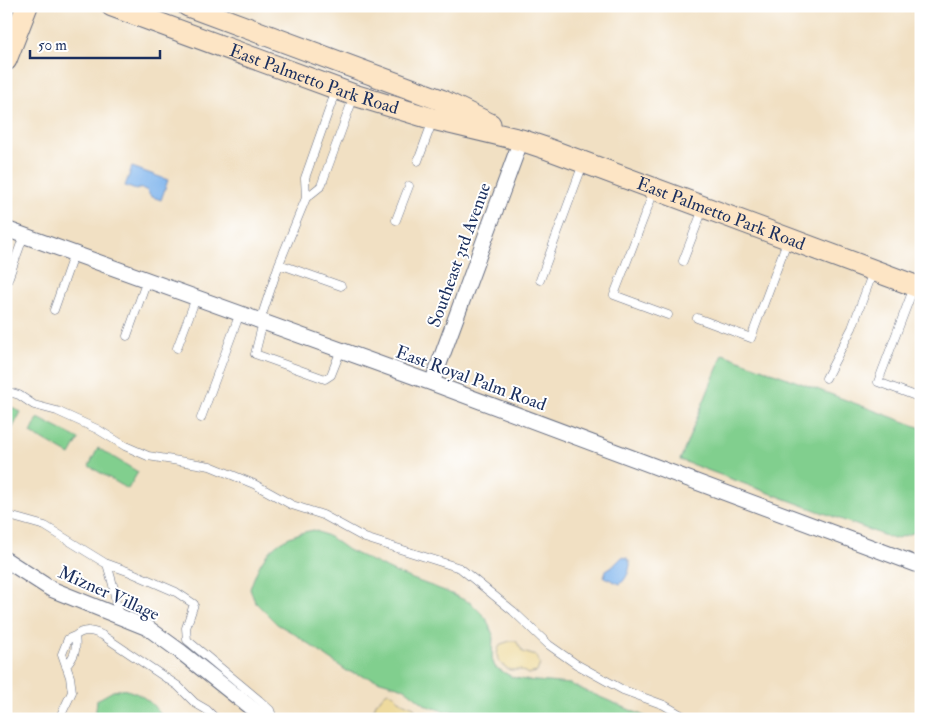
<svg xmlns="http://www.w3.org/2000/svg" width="927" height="725" font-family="'IM FELL Double Pica',serif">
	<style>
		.green { fill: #81cf8e; stroke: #4e7f76 }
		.sand { fill: #eeda9e; stroke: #84847e }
		.water { fill: #7eb4ec; stroke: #4c72a5 }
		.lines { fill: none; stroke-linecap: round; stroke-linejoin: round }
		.service-casing { stroke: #666d81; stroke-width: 9 }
		.minor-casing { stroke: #666d81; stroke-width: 17 }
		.secondary-casing { stroke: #666d81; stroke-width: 23 }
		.service { stroke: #fff; stroke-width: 8 }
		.minor { stroke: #fff; stroke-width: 15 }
		.secondary { stroke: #fde5c5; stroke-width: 21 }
		.labels { text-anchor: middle; stroke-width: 4; stroke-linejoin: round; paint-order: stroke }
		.street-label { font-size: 18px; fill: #1b2f5e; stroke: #fff }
	</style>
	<rect width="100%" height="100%" fill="#fff"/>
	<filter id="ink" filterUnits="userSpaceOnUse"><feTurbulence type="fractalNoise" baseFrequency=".02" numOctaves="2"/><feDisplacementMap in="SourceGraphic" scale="10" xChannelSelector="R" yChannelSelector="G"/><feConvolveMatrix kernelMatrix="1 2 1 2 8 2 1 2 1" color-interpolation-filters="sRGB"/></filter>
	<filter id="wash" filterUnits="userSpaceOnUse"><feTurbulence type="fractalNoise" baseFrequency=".0096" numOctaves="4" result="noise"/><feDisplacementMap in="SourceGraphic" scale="20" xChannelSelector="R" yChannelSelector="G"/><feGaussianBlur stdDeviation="1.12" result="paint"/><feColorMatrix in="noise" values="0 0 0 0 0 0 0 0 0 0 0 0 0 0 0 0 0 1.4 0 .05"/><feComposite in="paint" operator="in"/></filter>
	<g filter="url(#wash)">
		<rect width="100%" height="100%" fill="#f1e0c3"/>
		<path class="green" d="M723,354L921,428V517L916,532L894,539L680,460Z
			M6,405L21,412L11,431L6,429Z
			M38,418L79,439L70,455L31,433Z
			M98,448L138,472L128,489L89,466Z
			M314,530L330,537L348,550L399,574L445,591L471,603L486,618L493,635L492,659L495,667L512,677L525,680L570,684L651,719H505L480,712L444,711L427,706L404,688L347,671L293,633L277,624L255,602L250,589C262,553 275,537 314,530Z
			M122,689C142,693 152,702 164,719H95L97,700L113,691Z"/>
		<path class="sand" d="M510,641H516L523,652L536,656L540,664L537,672L528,674L521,670H509L499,662L497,655L498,649L501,644Z
			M388,692L394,694C399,703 405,703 414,707L416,713C407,725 383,718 374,709L376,703C381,700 382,695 388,692Z"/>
		<path class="water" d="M132,167L168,180L161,200L150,196C148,189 141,187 136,190L125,186Z
			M622,557L627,558L630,563C630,570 626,580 620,584L604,577L606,570L614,565Z"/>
	</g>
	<g filter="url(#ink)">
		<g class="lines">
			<g class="service-casing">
				<path id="service" d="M418,161L433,120
					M654,191L614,295L668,315
					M306,198L321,186L354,96
					M396,220L409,186
					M683,261L703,209
					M279,264L341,286
					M540,280L583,164
					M6,285L24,235
					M914,287L878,382L921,398
					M54,310L74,253
					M697,318L751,338L788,239
					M260,321L279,264L306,198L305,178L336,90
					M263,322L255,354L325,379L331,375L341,350
					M127,336L147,280
					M177,348L196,298
					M826,378L852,328L873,272
					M6,391L19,395L34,405L57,411L97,429L125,446L148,456L210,466L254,484L292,505L323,515L365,538L460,568L513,611L549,645L576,664L623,690L664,705L688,719
					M201,418L240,313
					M6,513L13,517L45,526L105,563L130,572L176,592L194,604L186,628L187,640L259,700L270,710L273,719
					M107,564L113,585L118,615
					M75,636C84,628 93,631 102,635L178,686L195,703L207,710L216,719
					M59,719L72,692L70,677L62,654L68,639L75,636C77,649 75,656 66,666"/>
			</g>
			<g class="minor-casing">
				<path id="minor" d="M919,6L921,7
					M6,229L432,383L921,566
					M432,383L521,140
					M6,560L51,589L148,628L181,652L265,719"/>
			</g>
			<g class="secondary-casing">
				<g id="secondary">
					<path id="s1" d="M112,6L354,95L433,119L521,140L545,148L921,288"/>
					<path d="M188,6L441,100L490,124"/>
					<path d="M6,60L27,6"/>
				</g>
			</g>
			<use href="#service" class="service"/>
			<use href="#minor" class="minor"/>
			<use href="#secondary" class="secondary"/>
		</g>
	</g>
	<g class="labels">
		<g class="street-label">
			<text dy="6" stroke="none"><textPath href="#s1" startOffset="215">East Palmetto Park Road</textPath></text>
			<text dy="6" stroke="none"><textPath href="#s1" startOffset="644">East Palmetto Park Road</textPath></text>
			<text transform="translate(459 255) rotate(-70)" y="6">Southeast 3rd Avenue</text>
			<text transform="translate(471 378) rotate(20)" y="6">East Royal Palm Road</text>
			<text transform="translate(109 593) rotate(24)" y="6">Mizner Village</text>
		</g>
	</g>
	<rect width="927" height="725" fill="none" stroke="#fff" stroke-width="25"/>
	<path d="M30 50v8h130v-8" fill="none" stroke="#1b2f5e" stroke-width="2.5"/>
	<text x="38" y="50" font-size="15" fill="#1b2f5e" stroke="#ffffff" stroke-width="4" paint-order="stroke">50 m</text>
</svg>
